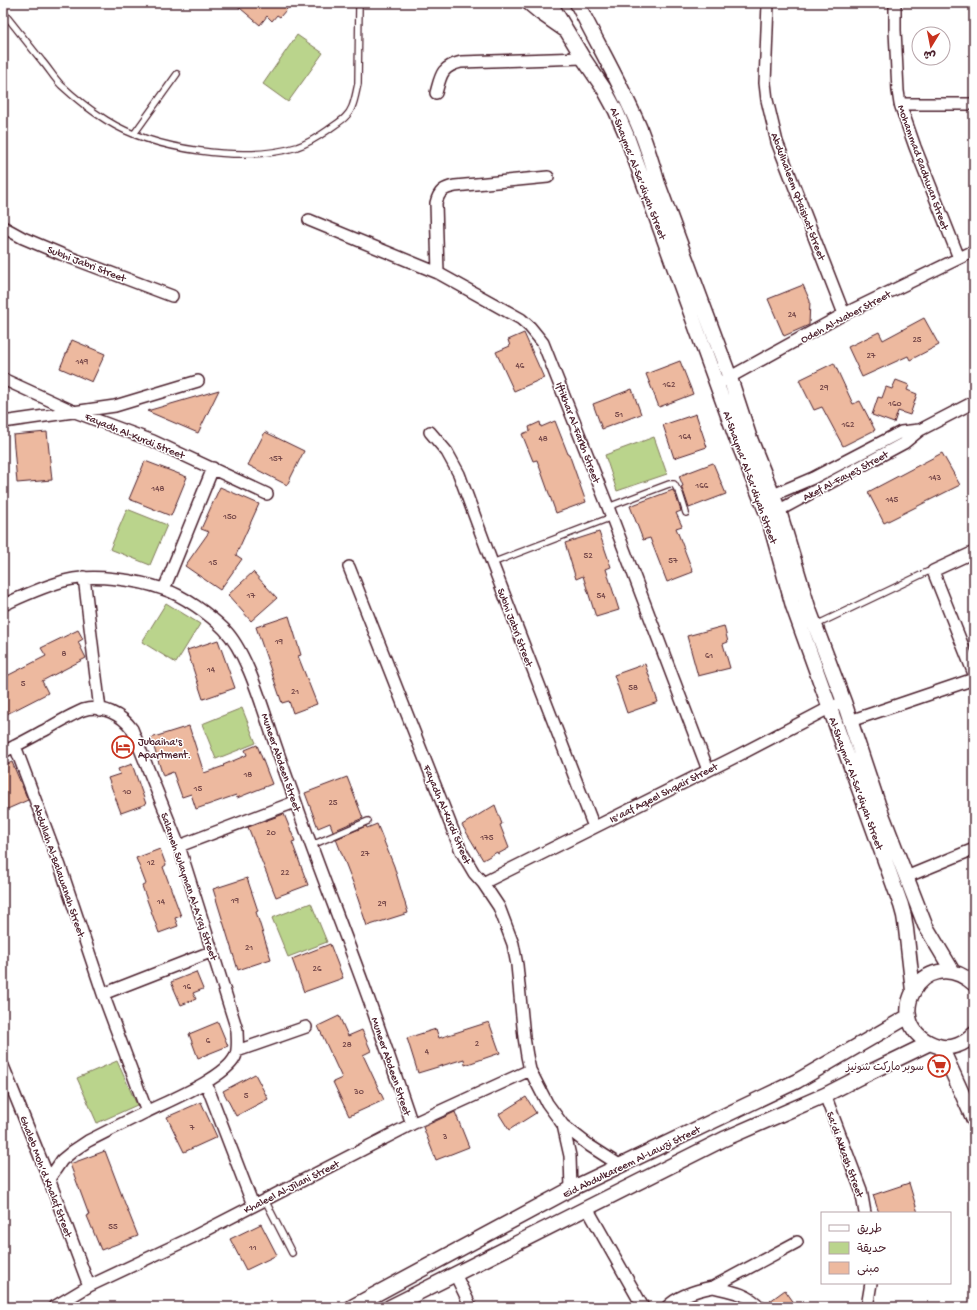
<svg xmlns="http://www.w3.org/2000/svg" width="977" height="1310" font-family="'Gochi Hand','Playpen Sans Arabic',sans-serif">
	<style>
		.green { fill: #bad48c; stroke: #827a5c }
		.building { fill: #edb99f; stroke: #4a1f2b }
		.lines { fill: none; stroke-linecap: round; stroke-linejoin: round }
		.service-casing { stroke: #4a1f2b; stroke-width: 8 }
		.minor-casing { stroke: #4a1f2b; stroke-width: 14 }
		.tertiary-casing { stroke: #4a1f2b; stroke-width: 17 }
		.service { stroke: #fff; stroke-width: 5.5 }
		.minor { stroke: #fff; stroke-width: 11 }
		.tertiary { stroke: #fff; stroke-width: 14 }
		.labels { text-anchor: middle; stroke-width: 3; stroke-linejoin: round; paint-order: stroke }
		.number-label { font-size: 9px; fill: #734648 }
		.street-label { font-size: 11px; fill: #4a1f2b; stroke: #fff }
		.poi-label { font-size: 11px; fill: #4a1f2b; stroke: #fff; text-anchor: start }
	</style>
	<rect width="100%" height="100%" fill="#fff"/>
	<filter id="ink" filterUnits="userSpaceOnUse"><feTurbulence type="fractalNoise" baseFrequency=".025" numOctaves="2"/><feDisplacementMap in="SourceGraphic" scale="8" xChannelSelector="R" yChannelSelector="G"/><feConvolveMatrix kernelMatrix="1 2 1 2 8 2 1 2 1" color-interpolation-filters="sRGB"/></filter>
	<g filter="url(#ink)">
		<path class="green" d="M297,35L323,53L288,102L263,84Z
			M654,437L667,474L617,491L605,455Z
			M127,509L167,525L150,565L110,549Z
			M166,603L200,624L176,663L142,642Z
			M242,708L256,743L216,759L202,724Z
			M311,903L327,942L288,957L272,918Z
			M117,1061L137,1105L97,1123L77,1078Z"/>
		<path class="building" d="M234,3H292L280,17L277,15L272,21L267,16L260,25Z
			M803,285L810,301L809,325L784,336L768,299Z
			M924,318L939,345L910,360L908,356L862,377L848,347L879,332L883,340Z
			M524,333L544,378L514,391L496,352L510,346L508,340Z
			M72,340L105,354L92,382L60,368Z
			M680,361L693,394L659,407L646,374Z
			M834,363L853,404L860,401L875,430L843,446L822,407L814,410L799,380Z
			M896,380L909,385L907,390L917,394L910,415L898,411L894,423L872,415L878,397L882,398L886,387L892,389Z
			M632,389L641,414L602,429L593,404Z
			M219,390L198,433L147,411Z
			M696,414L707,447L674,458L663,425Z
			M555,421L568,454H569L586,502L556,513L537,460L533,461L522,434L530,431L529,427L540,422L541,427Z
			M47,432L52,480L17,483L13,435Z
			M265,432L304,451L287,485L248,465Z
			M942,453L960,485L884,523L868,492Z
			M145,461L187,477L171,516L129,499Z
			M713,463L726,494L689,508L684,493L681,487L683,486L679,476Z
			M220,487L259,504L236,555L242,559L220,590L185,566L209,532L201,529Z
			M673,490L676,496L681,511L676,513L682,526L676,528L693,572L667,582L650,538L643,540L630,506Z
			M599,532L611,567L606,569L619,610L596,617L583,576L576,579L565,543Z
			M253,572L277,598L251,621L228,595Z
			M289,616L301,655L298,656L317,704L293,713L289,701L282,703L256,627Z
			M724,626L728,642L723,644L730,668L698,676L687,636Z
			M78,630L83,639L78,642L86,658L42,681L48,693L3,716V678L46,656L41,648Z
			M218,640L235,688L203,699L187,650Z
			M645,664L658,702L627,713L614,675Z
			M189,726L204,773L224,766L223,765L247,755L245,750L257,745L272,784L237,798L236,795L196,809L191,794L182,797L173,772L163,776L151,738Z
			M12,762L28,800L3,811V766Z
			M132,764L146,804L121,813L108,778L120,774L118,769Z
			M347,777L363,818L333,831L330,823L318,828L305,793Z
			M495,805L502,824L500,825L509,848L498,854L497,852L483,860L462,825Z
			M284,814L295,841L292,842L308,885L276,897L248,827Z
			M377,824L394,866L408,913L367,926L356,893H357L336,839L366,826L367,828Z
			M160,849L166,865L163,867L181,916L175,918L178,926L159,933L142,886L146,884L136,858Z
			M247,878L258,911L256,912L271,959L238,970L213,889Z
			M330,944L343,978L304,992L292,959Z
			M196,972L203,989L193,993L196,999L181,1005L171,982Z
			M339,1016L348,1036L362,1030L371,1051L363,1055L384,1100L349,1116L333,1082L342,1078L318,1026Z
			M218,1022L228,1046L198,1058L189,1034Z
			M489,1022L500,1053L465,1065L464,1059L418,1073L407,1038L436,1029L439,1038Z
			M255,1074L268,1099L236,1116L223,1091Z
			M526,1097L536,1113L509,1130L499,1114Z
			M201,1102L217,1137L184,1152L167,1117Z
			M455,1112L469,1147L436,1160L423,1127Z
			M105,1151L124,1201L138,1236L101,1250L87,1216L89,1215L70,1164Z
			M909,1183L918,1213H879L873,1195Z
			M261,1224L277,1255L246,1270L230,1239Z
			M785,1290L797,1307H774L770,1301Z"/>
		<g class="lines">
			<g class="service-casing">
				<path id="service" d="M3,12C16,28 29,45 42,61C49,69 54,78 61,85C75,98 90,110 106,120C153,150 244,163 297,147C309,143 318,137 328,130C337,123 348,118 352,107C355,100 356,92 358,84L359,3
					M134,134L177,74
					M608,507L669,484H674L680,494L686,513
					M492,563L612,517
					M816,625L927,572L933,571
					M312,845L368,821
					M265,1200L292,1253"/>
			</g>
			<g class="minor-casing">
				<path id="minor" d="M768,3L765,83L767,100L777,142L844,314
					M895,3V30L898,91L900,104L915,147L959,258
					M436,93C441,75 441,67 461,62L583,58
					M900,104H974
					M309,220L438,273L521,319L530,327L543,343L608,507L708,770
					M3,227L23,238L61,254L172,296
					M438,273L436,203C439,191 444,188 455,186L548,177
					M3,379L75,412L153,441L267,494
					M723,381L844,314L974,251
					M3,422L115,406L198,381
					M430,432L447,452L459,474L492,563L594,827
					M766,498L813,478L901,432L919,430
					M772,514L904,443L920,430L974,402
					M974,552L933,571L974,674
					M349,567L461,851L474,873L483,883L499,907L513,944L517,965L524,1037L527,1056L530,1070L547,1103L563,1125L590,1146L621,1166
					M84,577L100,710
					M164,589L213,468
					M3,605C23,596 46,585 68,580C94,574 138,580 163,589C183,595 210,615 224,629C244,649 258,693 267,720C276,747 285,773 295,800C318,867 345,933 369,1000C384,1041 398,1083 412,1124
					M850,721L974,679
					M15,746L60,866L103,994L147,1112
					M3,752C18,745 32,737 47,729C59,722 71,715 83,710C102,704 122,715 132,729L179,846L237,1030C237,1039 239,1049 235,1057C225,1078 168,1101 146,1112C127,1121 108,1131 88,1141L73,1151L62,1160L49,1179
					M179,846L295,802
					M906,877L974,849
					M483,883L739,755L829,708L844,702
					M103,994L213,951
					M237,1051L306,1027
					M3,1066L49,1179L89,1286
					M206,1083L253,1205
					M825,1095L861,1190L865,1213
					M563,1125L570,1156L571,1189
					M587,1208L643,1307
					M455,1274L471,1307
					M713,1287C730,1291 747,1293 760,1307
					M54,1307L89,1286L191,1238L412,1124L530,1070
					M667,1307C679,1295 697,1290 713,1287L797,1242
					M867,1307L871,1283"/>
			</g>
			<g class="tertiary-casing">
				<path id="tertiary" d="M529,3L541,13L564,29
					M550,3L583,58L604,89L616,111L626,134L737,440L768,516L793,606L901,905L904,916L906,929L913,991
					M577,3C598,45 622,86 640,129C647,147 653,166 658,184L730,378L749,436L779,511L808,607L844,702L878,804L925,925L953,972
					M974,984C923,939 876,1027 938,1046C951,1050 965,1044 974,1034
					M941,1047L974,1120
					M352,1307L571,1189L797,1081L909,1016
					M390,1307L724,1139L825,1095L860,1077L930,1043"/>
			</g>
			<use href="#service" class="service"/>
			<use href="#minor" class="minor"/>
			<use href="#tertiary" class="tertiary"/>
		</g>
	</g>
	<defs>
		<g id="hotel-ring" transform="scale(1.15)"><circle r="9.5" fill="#fff" stroke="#c8321e" stroke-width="1.5"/><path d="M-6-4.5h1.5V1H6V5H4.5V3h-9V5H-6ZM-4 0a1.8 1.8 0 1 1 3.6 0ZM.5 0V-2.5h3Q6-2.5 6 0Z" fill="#c8321e"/></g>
		<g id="supermarket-ring" transform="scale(1.15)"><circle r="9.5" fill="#fff" stroke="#c8321e" stroke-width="1.5"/><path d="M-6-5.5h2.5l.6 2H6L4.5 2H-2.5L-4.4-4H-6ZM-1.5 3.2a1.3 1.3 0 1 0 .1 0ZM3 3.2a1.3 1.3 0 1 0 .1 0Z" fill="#c8321e"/></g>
	</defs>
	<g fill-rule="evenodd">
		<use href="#hotel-ring" x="123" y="747"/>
		<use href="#supermarket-ring" x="939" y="1066"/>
	</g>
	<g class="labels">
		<g class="number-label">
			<text x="792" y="317">24</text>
			<text x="917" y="342">25</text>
			<text x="871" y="358">27</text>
			<text x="82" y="364">149</text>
			<text x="520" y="368">46</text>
			<text x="669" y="387">162</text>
			<text x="824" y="390">29</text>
			<text x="895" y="406">160</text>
			<text x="619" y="417">51</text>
			<text x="848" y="427">162</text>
			<text x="685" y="439">164</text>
			<text x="543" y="441">48</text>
			<text x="276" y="461">157</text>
			<text x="935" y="480">143</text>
			<text x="702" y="488">166</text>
			<text x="158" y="491">148</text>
			<text x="892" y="502">145</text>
			<text x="230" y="519">150</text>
			<text x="588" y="558">52</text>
			<text x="673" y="563">57</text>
			<text x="213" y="565">15</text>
			<text x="251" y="598">17</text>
			<text x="601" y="598">54</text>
			<text x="279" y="644">19</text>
			<text x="64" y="656">8</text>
			<text x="709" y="658">61</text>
			<text x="211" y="672">14</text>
			<text x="23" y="686">5</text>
			<text x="633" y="690">58</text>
			<text x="295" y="694">21</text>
			<text x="248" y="777">18</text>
			<text x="198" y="791">15</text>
			<text x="127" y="794">10</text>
			<text x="333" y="805">25</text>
			<text x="271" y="835">20</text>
			<text x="487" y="840">175</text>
			<text x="365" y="856">27</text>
			<text x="151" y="865">12</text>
			<text x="285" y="875">22</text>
			<text x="235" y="903">19</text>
			<text x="161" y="904">14</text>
			<text x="382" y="906">29</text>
			<text x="249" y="950">21</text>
			<text x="317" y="971">26</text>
			<text x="187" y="989">16</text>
			<text x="208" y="1043">6</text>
			<text x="477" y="1046">2</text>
			<text x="347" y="1047">28</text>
			<text x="427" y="1054">4</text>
			<text x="359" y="1094">30</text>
			<text x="246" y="1098">5</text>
			<text x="192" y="1130">7</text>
			<text x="445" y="1139">3</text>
			<text x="113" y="1229">55</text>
			<text x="253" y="1250">11</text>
		</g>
		<g class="street-label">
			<text transform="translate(924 167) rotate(70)" y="4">Mohammad Radhwan Street</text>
			<text transform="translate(639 173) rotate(69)" y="4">Al-Shayma’ Al-Sa’diyah Street</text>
			<text transform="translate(799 196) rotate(69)" y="4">Abdulhaleem Qtaishat Street</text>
			<text transform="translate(87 263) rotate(21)" y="4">Subhi Jabri Street</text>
			<text transform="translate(845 316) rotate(-28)" y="4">Odeh Al-Naber Street</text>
			<text transform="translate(579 432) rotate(69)" y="4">Iftikhar Al-Farkh Street</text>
			<text transform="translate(135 435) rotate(22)" y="4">Fayadh Al-Kurdi Street</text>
			<text transform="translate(845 475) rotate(-28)" y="4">Akef Al-Fayez Street</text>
			<text transform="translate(751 477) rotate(70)" y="4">Al-Shayma’ Al-Sa’diyah Street</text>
			<text transform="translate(516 627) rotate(69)" y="4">Subhi Jabri Street</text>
			<text transform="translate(282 762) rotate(71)" y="4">Muneer Abdeen Street</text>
			<text transform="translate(857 783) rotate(70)" y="4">Al-Shayma’ Al-Sa’diyah Street</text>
			<text transform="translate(663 792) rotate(-27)" y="4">Is’aaf Aqeel Shqair Street</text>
			<text transform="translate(448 814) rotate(67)" y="4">Fayadh Al-Kurdi Street</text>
			<text transform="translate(60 870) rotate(71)" y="4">Abdullah Al-Balawanah Street</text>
			<text transform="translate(190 886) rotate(71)" y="4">Salameh Sulayman Al-A‘raj Street</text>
			<text transform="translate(392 1066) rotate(71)" y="4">Muneer Abdeen Street</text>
			<text transform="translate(846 1154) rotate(70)" y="4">Sa’di Akkash Street</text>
			<text transform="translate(631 1161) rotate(-26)" y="4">Eid Abdulkareem Al-Lawzi Street</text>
			<text transform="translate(47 1176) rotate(69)" y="4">Ghaleb Moh‘d Khalaf Street</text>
			<text transform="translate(291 1186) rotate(-27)" y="4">Khaleel Al-Jilani Street</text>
		</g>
		<g class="poi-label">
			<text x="138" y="745">Jubaiha's<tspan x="138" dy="13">Apartment.</tspan></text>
			<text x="924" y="1070" text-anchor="end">سوبر ماركت شونيز</text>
		</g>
	</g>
	<rect width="977" height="1310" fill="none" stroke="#fff" stroke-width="16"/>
	<rect x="8" y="8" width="961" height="1294" fill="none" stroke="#4a1f2b" stroke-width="1.5" filter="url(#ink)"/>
	<rect x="821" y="1212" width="130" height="72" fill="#ffffff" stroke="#b7a5aa"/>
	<rect x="829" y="1225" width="20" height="6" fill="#ffffff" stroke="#b7a5aa"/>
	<text x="857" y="1232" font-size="12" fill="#4a1f2b">طريق</text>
	<rect x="829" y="1242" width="20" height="12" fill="#bad48c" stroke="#b7a5aa"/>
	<text x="857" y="1252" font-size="12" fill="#4a1f2b">حديقة</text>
	<rect x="829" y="1262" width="20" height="12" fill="#edb99f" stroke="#b7a5aa"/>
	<text x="857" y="1272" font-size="12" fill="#4a1f2b">مبنى</text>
	<g transform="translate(931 46) rotate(190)"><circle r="19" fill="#ffffff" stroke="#b7a5aa"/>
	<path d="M0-3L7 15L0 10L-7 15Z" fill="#c8321e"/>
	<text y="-6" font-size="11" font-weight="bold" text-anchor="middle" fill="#4a1f2b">ش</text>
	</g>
</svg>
